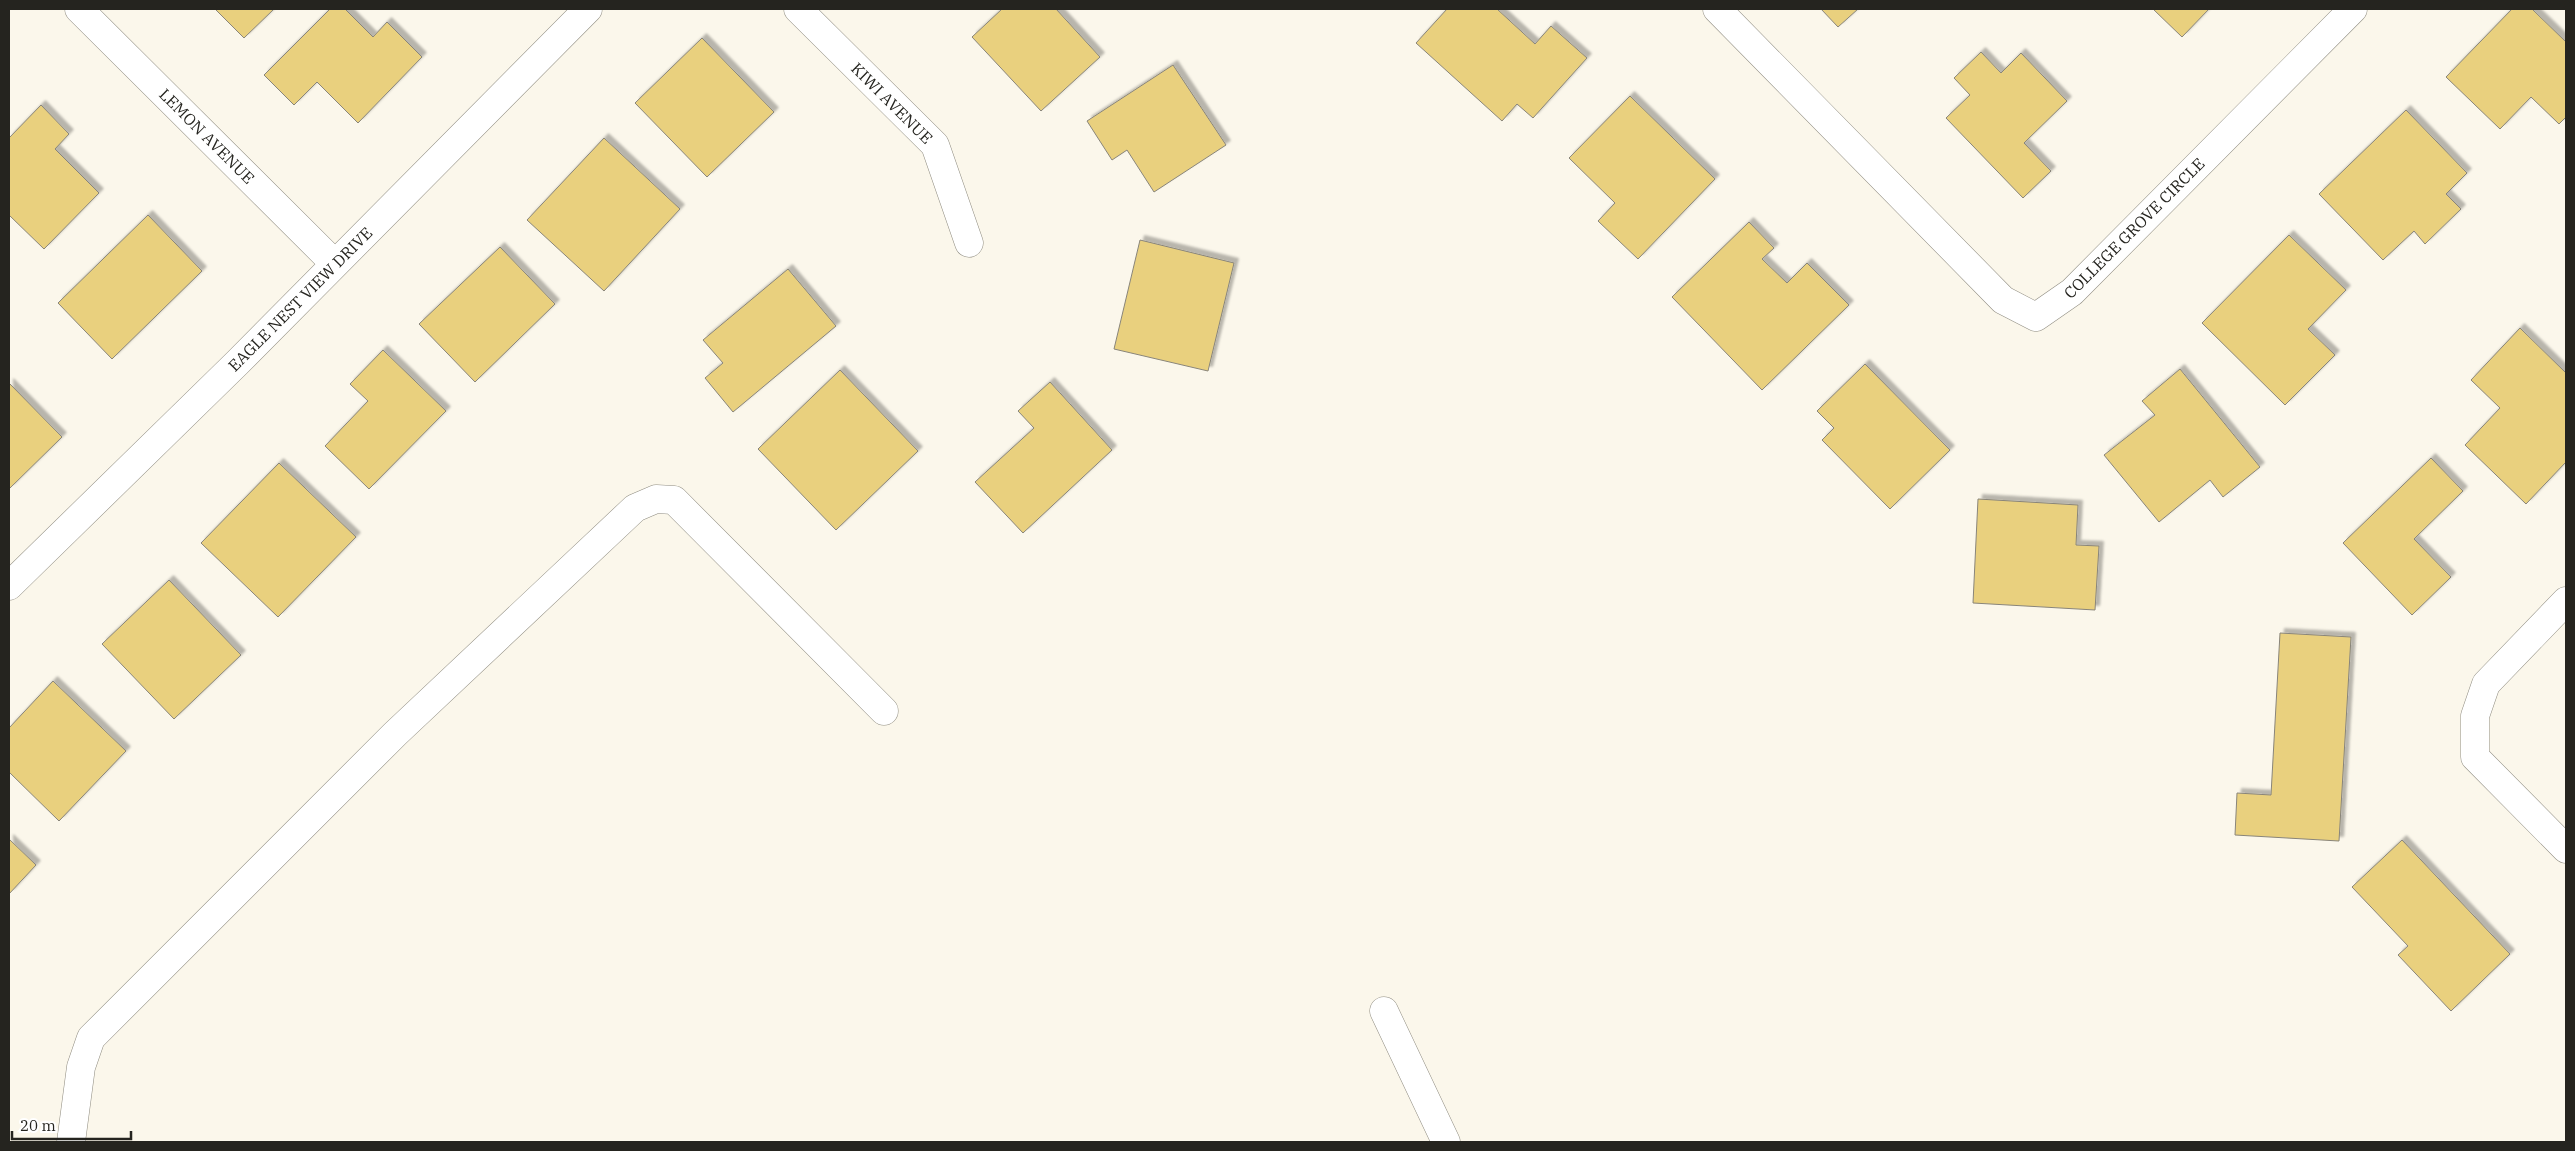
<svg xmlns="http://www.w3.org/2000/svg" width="2575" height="1151" font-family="'IBM Plex Serif',serif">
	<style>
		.building { fill: #e9d07e; stroke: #89857a; filter: url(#shadow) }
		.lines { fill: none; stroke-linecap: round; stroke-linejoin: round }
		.minor-casing { stroke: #908d82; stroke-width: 29 }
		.minor { stroke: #fff; stroke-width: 28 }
		.labels { text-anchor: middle; stroke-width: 4.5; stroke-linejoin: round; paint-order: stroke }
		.street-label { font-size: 16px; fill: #25241f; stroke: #fff }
	</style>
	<defs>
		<filter id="shadow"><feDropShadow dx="4.5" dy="-4.5" stdDeviation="1" flood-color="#0004"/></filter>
	</defs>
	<rect width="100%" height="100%" fill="#fbf7eb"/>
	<path class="building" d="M215,9H274L244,38Z
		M330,9H345L373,37L387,22L422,57L358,123L317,82L294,105L264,75Z
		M1002,9H1056L1100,57L1041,111L972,37Z
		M1447,9H1497L1535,44L1551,26L1587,58L1533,118L1517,104L1502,121L1416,43Z
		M1821,9H1858L1838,27Z
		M2153,9H2209L2182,37Z
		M2512,9H2532L2566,42V117L2559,124L2531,97L2500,129L2446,77Z
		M702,38L774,112L707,177L635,103Z
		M1981,52L2001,73L2021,53L2067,101L2024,143L2051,171L2023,198L1946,118L1970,95L1954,78Z
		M1173,65L1226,145L1154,192L1127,150L1112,160L1087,121Z
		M1630,96L1715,179L1638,259L1598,221L1615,203L1569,158Z
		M41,105L69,134L55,149L99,193L44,249L9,215V138Z
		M2406,110L2467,173L2446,194L2461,209L2425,244L2414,231L2383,260L2319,194Z
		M604,138L680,209L604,291L527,220Z
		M148,215L202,271L112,359L58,303Z
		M1749,222L1774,248L1762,259L1787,283L1807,263L1849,305L1762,390L1672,297Z
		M2289,235L2346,290L2308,329L2335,355L2285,405L2202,323Z
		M1140,240L1234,263L1208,371L1114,349Z
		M500,247L555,304L475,382L419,324Z
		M788,269L836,326L733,412L705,378L723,363L703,340Z
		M2520,328L2566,373V462L2526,504L2465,445L2500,408L2471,380Z
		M383,350L446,411L369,489L325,446L368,401L350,384Z
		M1865,364L1950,450L1890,509L1822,440L1834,428L1817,411Z
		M2180,369L2260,467L2223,497L2210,480L2159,522L2104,455L2155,415L2142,401Z
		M840,370L918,451L836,530L758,449Z
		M1050,382L1112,450L1023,533L975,482L1034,428L1018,411Z
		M9,383L62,437L9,489Z
		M2431,458L2463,491L2414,539L2451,577L2412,615L2343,543Z
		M279,463L356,537L278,617L201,543Z
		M1978,499L2078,505L2076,545L2099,546L2095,610L1973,603Z
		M169,580L241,655L174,719L102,644Z
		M2280,633L2351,637L2339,841L2235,835L2237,793L2271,795Z
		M53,681L126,751L59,821L9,772V728Z
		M9,839L36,865L9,894Z
		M2402,840L2510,954L2451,1011L2398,955L2408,946L2352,887Z"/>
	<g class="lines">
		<g class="minor-casing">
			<path id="minor" d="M79,9L335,264
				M798,9L935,145L969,243
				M1717,9L2003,300L2036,317L2072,292L2353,9
				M9,586L237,363L588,9
				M2566,601L2486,684L2475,716V757L2566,849
				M1384,1011L1446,1142
				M71,1142L81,1067L91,1038L395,734L635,508L656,499L674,500L884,711"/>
		</g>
		<use href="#minor" class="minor"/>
	</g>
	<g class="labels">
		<g class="street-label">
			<text transform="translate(892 103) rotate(45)" y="6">KIWI AVENUE</text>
			<text transform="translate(207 136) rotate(45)" y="6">LEMON AVENUE</text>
			<text transform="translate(2134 228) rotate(-45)" y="6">COLLEGE GROVE CIRCLE</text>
			<text transform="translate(300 299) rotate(-45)" y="6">EAGLE NEST VIEW DRIVE</text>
		</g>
	</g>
	<rect width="2575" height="1151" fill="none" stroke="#25241f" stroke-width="20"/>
	<path d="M12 1131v8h119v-8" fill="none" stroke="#25241f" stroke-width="2.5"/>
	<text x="20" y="1131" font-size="15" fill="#25241f" stroke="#ffffff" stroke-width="4" paint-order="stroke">20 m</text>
</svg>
